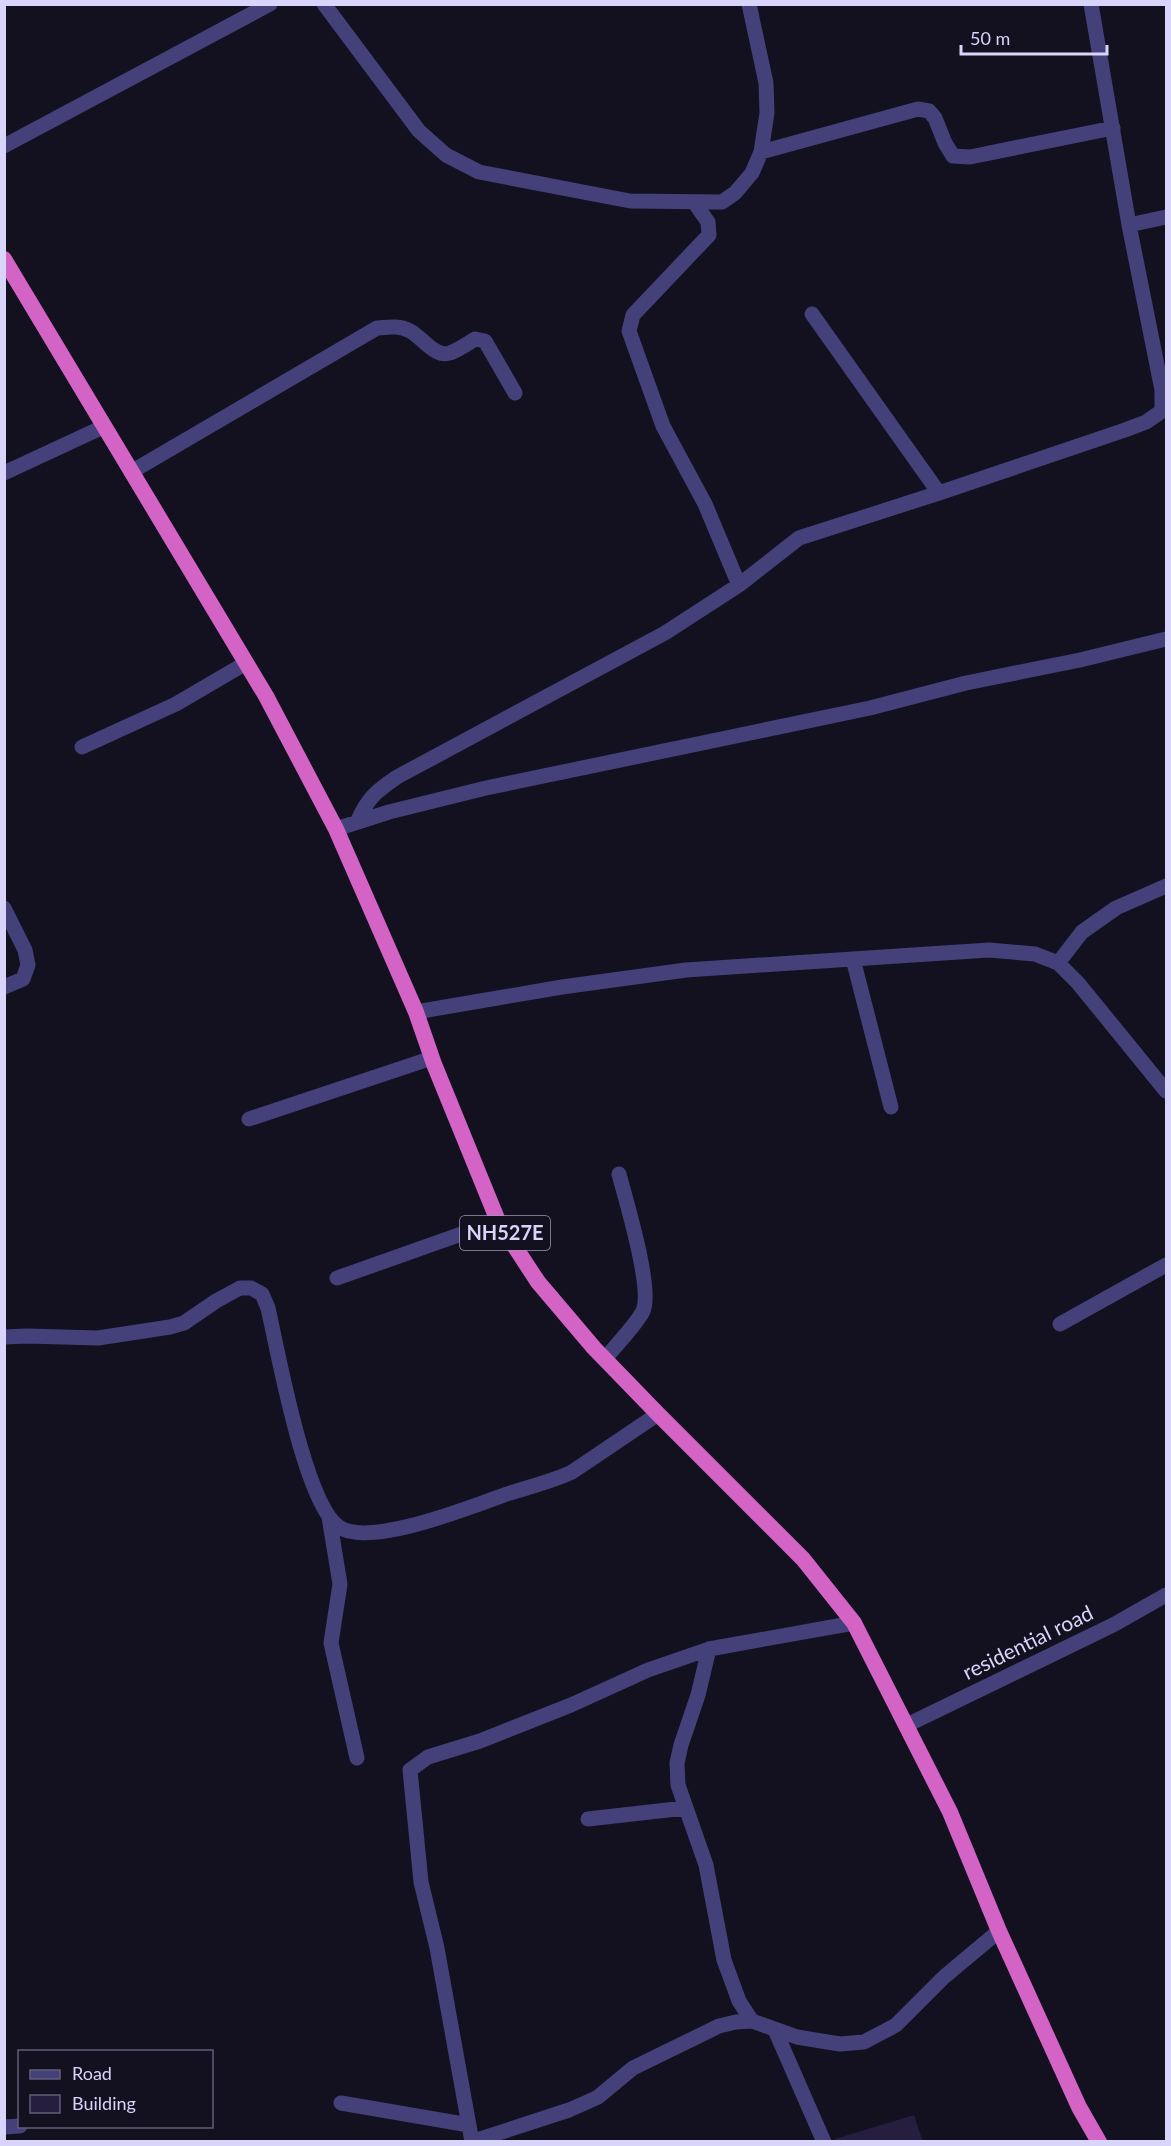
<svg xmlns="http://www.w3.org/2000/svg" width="1171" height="2146" font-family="Lato,sans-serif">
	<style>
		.building { fill: #251e3e }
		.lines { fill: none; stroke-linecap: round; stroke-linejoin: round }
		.minor { stroke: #444079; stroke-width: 15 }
		.tertiary { stroke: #444079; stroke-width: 15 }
		.trunk { stroke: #d463c6; stroke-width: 16 }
		.labels { text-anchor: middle; stroke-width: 6; stroke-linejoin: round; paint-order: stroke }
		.shield { fill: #131020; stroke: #9e99b9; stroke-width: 1.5 }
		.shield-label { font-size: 20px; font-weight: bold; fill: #d9d4fa }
		.street-label { font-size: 21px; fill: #d9d4fa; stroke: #131020 }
	</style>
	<rect width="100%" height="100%" fill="#131020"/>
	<path class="building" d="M914,2115L923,2142H836L835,2139Z"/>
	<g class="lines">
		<path class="minor" d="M324,4L419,131L446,155L479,172L630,201L722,202L735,193L752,173L761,152L767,113L766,83L749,4
			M761,152L918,109L929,111L935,118L945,143L953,156L970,157L1113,128
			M694,202L708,222L709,235L633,315L629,331L663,426L705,504L739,585
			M1129,225L1166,217
			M812,314L939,493
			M131,472L377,328C388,327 400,325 410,331C422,337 435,358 450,353C458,350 467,344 475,339L485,341L515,393
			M4,473L103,427
			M82,747L176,704L246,663
			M357,822C368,798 375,792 397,777L665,633L739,585L799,538L939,493L1125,430L1146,422L1162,411V390L1129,225L1091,4
			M336,829L389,812L486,788L870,708L966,683L1080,660L1166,639
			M4,908L25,950L28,965L23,979L4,987
			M853,959L891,1107
			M1058,963L1082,932L1116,908L1166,886
			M416,1012L562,987L686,970L989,950L1035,954L1058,963L1078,983L1166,1091
			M249,1119L432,1058
			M337,1278L498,1221
			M1060,1324L1166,1265
			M4,1337L27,1336L98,1338L170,1327L184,1323L216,1301L240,1288H251L262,1294L268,1308C278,1352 305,1504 339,1527C370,1548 473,1506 507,1494C528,1487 551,1482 572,1472L658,1414
			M605,1359C614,1347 637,1324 643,1311C653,1289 626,1201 619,1174
			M329,1517L340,1584L331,1643L357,1758
			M907,1725L1113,1625L1166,1595
			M588,1819L685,1808
			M752,2021L739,2001L724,1960L706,1865L678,1785L677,1763L681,1745L698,1695L709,1649L854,1623
			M775,2030L824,2142
			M341,2103L469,2125
			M4,2127L20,2126
			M471,2142L569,2110L585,2103L598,2097L633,2068L719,2026L736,2022L752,2021L797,2037L840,2044L864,2042L896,2025L944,1977L999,1931
			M472,2142L437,1948L421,1882L410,1770L428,1757L480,1741L571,1705L648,1670L709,1649"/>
		<path class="tertiary" d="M4,146L270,4"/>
		<path class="trunk" d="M4,259L266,696L336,829L416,1012L434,1064L498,1221L538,1282L594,1348L658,1414L803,1559L854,1623L950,1812L999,1931L1079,2107L1099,2142"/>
	</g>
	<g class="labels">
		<rect class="shield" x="460" y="1216" width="90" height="34" rx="4.5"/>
		<g class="shield-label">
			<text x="505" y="1240">NH527E</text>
		</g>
		<g class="street-label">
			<text transform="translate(1028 1643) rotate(-26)" y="7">residential road</text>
		</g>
	</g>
	<rect width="1171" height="2146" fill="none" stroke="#d9d4fa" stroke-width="12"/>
	<rect x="18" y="2050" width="195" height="78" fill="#131020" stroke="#625e77" stroke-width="1.5"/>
	<rect x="30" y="2070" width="30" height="9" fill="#444079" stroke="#625e77" stroke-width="1.5"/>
	<text x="72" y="2080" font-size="18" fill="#d9d4fa">Road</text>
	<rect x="30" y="2095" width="30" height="18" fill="#251e3e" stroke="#625e77" stroke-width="1.5"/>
	<text x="72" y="2110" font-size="18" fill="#d9d4fa">Building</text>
	<path d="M961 45v9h146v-9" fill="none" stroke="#d9d4fa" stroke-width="3"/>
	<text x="970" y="45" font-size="18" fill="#d9d4fa" stroke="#131020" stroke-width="4.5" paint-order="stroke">50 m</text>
</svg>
